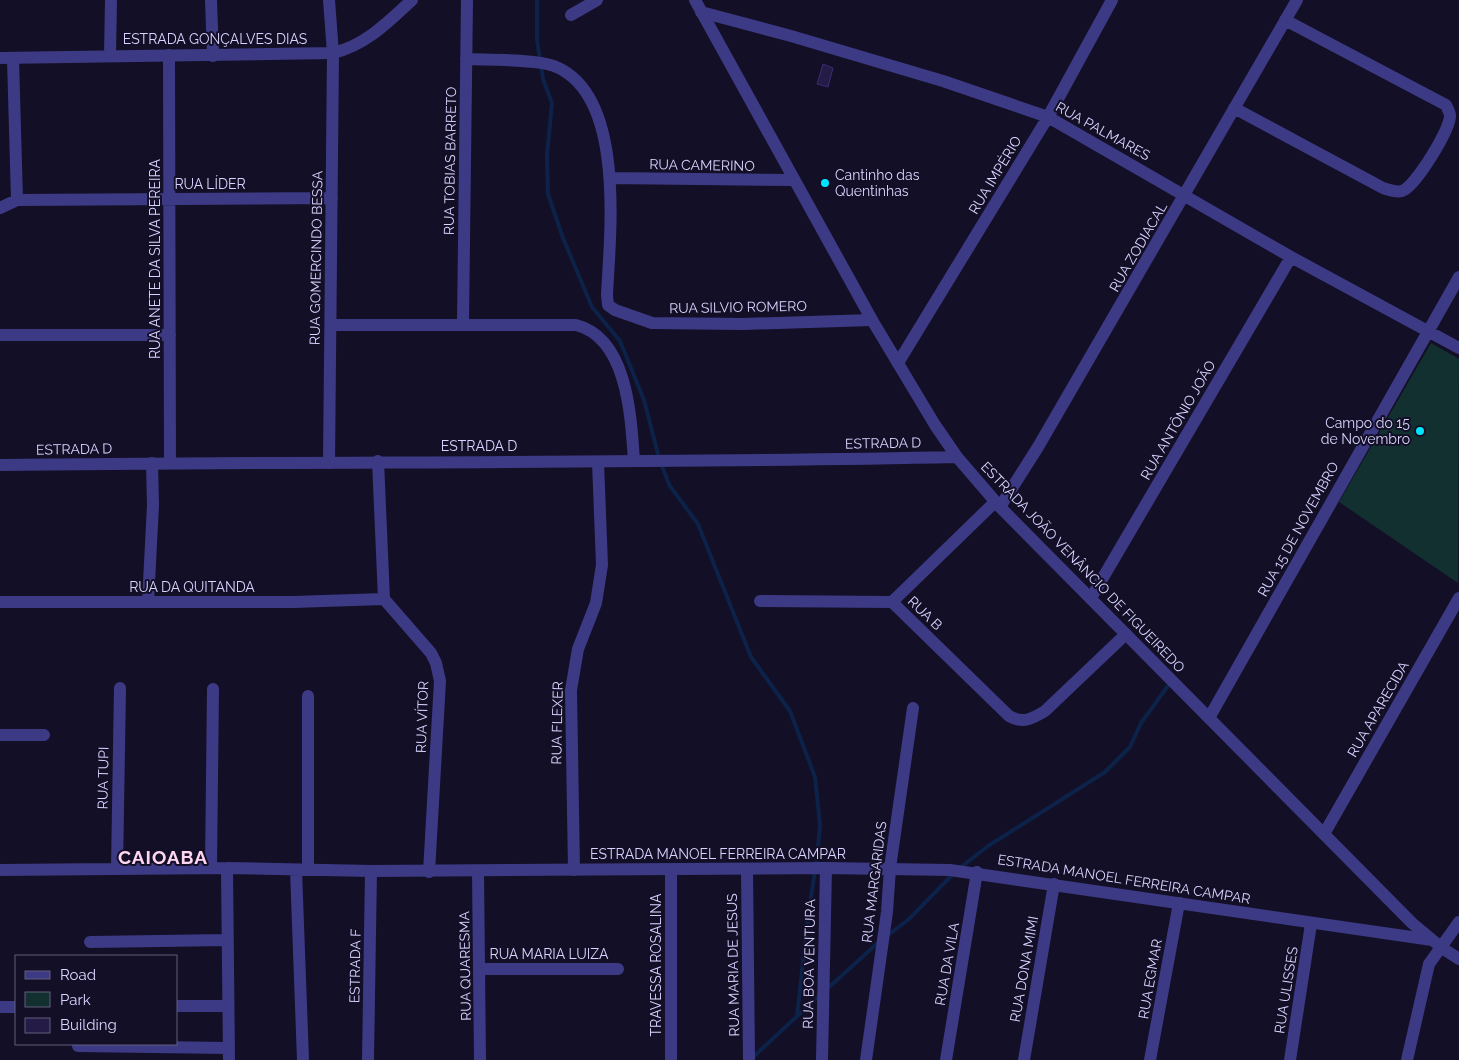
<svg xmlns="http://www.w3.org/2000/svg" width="1459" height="1060" font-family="Raleway,sans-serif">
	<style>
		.green { fill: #12302f }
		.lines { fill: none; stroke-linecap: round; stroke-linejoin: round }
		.stream { stroke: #0c2248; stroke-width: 4 }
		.building { fill: #241b47; stroke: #3b2d73 }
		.minor { stroke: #3d3a85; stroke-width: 12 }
		.tertiary { stroke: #3d3a85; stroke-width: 12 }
		.poi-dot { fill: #00e5ff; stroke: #130f26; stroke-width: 2 }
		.labels { text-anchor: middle; stroke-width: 4; stroke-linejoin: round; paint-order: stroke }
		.street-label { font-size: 14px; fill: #d9d4ff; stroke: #130f26 }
		.poi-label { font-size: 14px; fill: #d9d4ff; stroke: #130f26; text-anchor: start }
		.district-label { font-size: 19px; font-weight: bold; letter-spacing: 1px; fill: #ffd6f0; stroke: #130f26 }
	</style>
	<rect width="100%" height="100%" fill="#130f26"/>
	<path class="green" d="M1431,343L1459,359L1458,583L1339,502Z"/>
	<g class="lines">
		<path class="stream" d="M537,0V40L543,79L552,103L547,155L548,194L563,238L592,307L620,341L644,400L659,458
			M661,464L670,486L698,524L751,657L790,711L815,777L820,825L817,858L808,917L797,1016
			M960,868L988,846L1105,772L1130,747L1141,723L1170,683
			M887,936L909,919L953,874
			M827,989L880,941
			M752,1058L820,995"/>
	</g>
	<path class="building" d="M823,64L833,68L828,87L817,84Z"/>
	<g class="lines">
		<path class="minor" d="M211,0L213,56
			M329,0L333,53L329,463
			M701,12L791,36L943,81L1048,117L1291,257L1459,348
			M571,15L597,0
			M110,55L111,0
			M169,55L170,463
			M13,59L17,200
			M466,59C488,60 536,59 554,66C626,94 610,233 607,295L608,305L615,310L652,323L743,324L872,320
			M1234,108L1383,188C1389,190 1396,193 1402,191C1415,187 1450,130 1450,116C1450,112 1447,108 1446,105L1285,20
			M610,178L794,180
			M0,208L17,200L332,198
			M463,323L467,0
			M331,325H576C628,338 631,418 634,461
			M0,335H170
			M898,363L1048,117L1112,0
			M378,461L384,599L431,653L436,663L440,681L429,872
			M1000,507L1038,447L1297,0
			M1091,598L1291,257
			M760,601L892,602L1009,716C1023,724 1032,719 1045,711L1126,634
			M0,602H293L384,599
			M148,602L153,505L152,463
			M892,602L995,502
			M308,696V869
			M1209,718L1459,277
			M0,735H44
			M1324,834L1459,598
			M211,868L213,689
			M227,868L229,1060
			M117,869L120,688
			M747,869L749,1060
			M0,870L227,868L371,871
			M296,870L303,1060
			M574,870L571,690L578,649L596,603L602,565L598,462
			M671,870V1060
			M478,872L480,1060
			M90,942L227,940
			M480,969H618
			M176,1006H228
			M0,1007H16
			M78,1046L228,1048
			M822,1060L826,868
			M866,1060L887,912L890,868L913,708
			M946,1060L977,872
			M1024,1060L1054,884
			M1150,1060L1179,903
			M1290,1060L1311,924
			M1407,1060L1429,964L1459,922"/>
		<path class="tertiary" d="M695,0L872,320L935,425L957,457L1000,507L1412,923L1442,948L1459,959
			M0,58L333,53C366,45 388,22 412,0
			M0,465C319,461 638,464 957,457
			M368,1060L371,871L826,868L950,870L1432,940"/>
	</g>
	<g class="poi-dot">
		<circle cx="825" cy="183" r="5"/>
		<circle cx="1420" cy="431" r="5"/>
	</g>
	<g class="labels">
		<g class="street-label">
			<text x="215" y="44">ESTRADA GONÇALVES DIAS</text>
			<text transform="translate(1103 131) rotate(29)" y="5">RUA PALMARES</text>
			<text transform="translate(450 161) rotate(-89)" y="5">RUA TOBIAS BARRETO</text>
			<text transform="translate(702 165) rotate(1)" y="5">RUA CAMERINO</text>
			<text transform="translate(995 175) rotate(-59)" y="5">RUA IMPÉRIO</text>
			<text x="210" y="189">RUA LÍDER</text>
			<text transform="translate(1138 247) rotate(-60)" y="5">RUA ZODIACAL</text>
			<text transform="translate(316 258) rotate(-89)" y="5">RUA GOMERCINDO BESSA</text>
			<text transform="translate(155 259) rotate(-90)" y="5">RUA ANETE DA SILVA PEREIRA</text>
			<text transform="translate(738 307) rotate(-1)" y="5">RUA SILVIO ROMERO</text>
			<text transform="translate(1178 420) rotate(-60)" y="5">RUA ANTÔNIO JOÃO</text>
			<text transform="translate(883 443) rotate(-1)" y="5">ESTRADA D</text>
			<text x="479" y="451">ESTRADA D</text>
			<text transform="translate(74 449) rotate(-1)" y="5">ESTRADA D</text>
			<text transform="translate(1298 529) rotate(-61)" y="5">RUA 15 DE NOVEMBRO</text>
			<text transform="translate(1083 567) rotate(46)" y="5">ESTRADA JOÃO VENÂNCIO DE FIGUEIREDO</text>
			<text x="192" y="592">RUA DA QUITANDA</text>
			<text transform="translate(925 613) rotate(44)" y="5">RUA B</text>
			<text transform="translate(1378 709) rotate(-60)" y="5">RUA APARECIDA</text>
			<text transform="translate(422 717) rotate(-88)" y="5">RUA VÍTOR</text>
			<text transform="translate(557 723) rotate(-89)" y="5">RUA FLEXER</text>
			<text transform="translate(103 778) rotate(-89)" y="5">RUA TUPI</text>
			<text x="718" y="859">ESTRADA MANOEL FERREIRA CAMPAR</text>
			<text transform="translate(1124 879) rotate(9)" y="5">ESTRADA MANOEL FERREIRA CAMPAR</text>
			<text transform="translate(874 882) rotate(-83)" y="5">RUA MARGARIDAS</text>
			<text x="549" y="959">RUA MARIA LUIZA</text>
			<text transform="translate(809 964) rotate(-89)" y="5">RUA BOA VENTURA</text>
			<text transform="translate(947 964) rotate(-80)" y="5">RUA DA VILA</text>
			<text transform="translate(656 965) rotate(-90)" y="5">TRAVESSA ROSALINA</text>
			<text transform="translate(733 965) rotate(-91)" y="5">RUA MARIA DE JESUS</text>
			<text transform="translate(355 966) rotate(-89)" y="5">ESTRADA F</text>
			<text transform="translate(465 966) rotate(-91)" y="5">RUA QUARESMA</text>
			<text transform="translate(1024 969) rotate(-80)" y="5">RUA DONA MIMI</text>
			<text transform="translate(1150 979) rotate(-80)" y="5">RUA EGMAR</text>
			<text transform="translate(1286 990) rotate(-81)" y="5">RUA ULISSES</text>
		</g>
		<g class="poi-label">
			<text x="835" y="180">Cantinho das<tspan x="835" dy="16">Quentinhas</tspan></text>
			<text x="1410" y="428" text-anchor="end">Campo do 15<tspan x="1410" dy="16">de Novembro</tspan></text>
		</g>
		<g class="district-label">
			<text x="163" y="864">CAIOABA</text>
		</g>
	</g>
	<rect x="15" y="955" width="162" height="90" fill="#130f26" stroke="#625e7d"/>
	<rect x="25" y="971" width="25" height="8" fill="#3d3a85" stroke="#625e7d"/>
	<text x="60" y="980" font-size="15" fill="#d9d4ff">Road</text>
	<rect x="25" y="992" width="25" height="15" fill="#12302f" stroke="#625e7d"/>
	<text x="60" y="1005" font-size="15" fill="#d9d4ff">Park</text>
	<rect x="25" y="1018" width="25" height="15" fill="#241b47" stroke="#625e7d"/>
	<text x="60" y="1030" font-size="15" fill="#d9d4ff">Building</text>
</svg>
